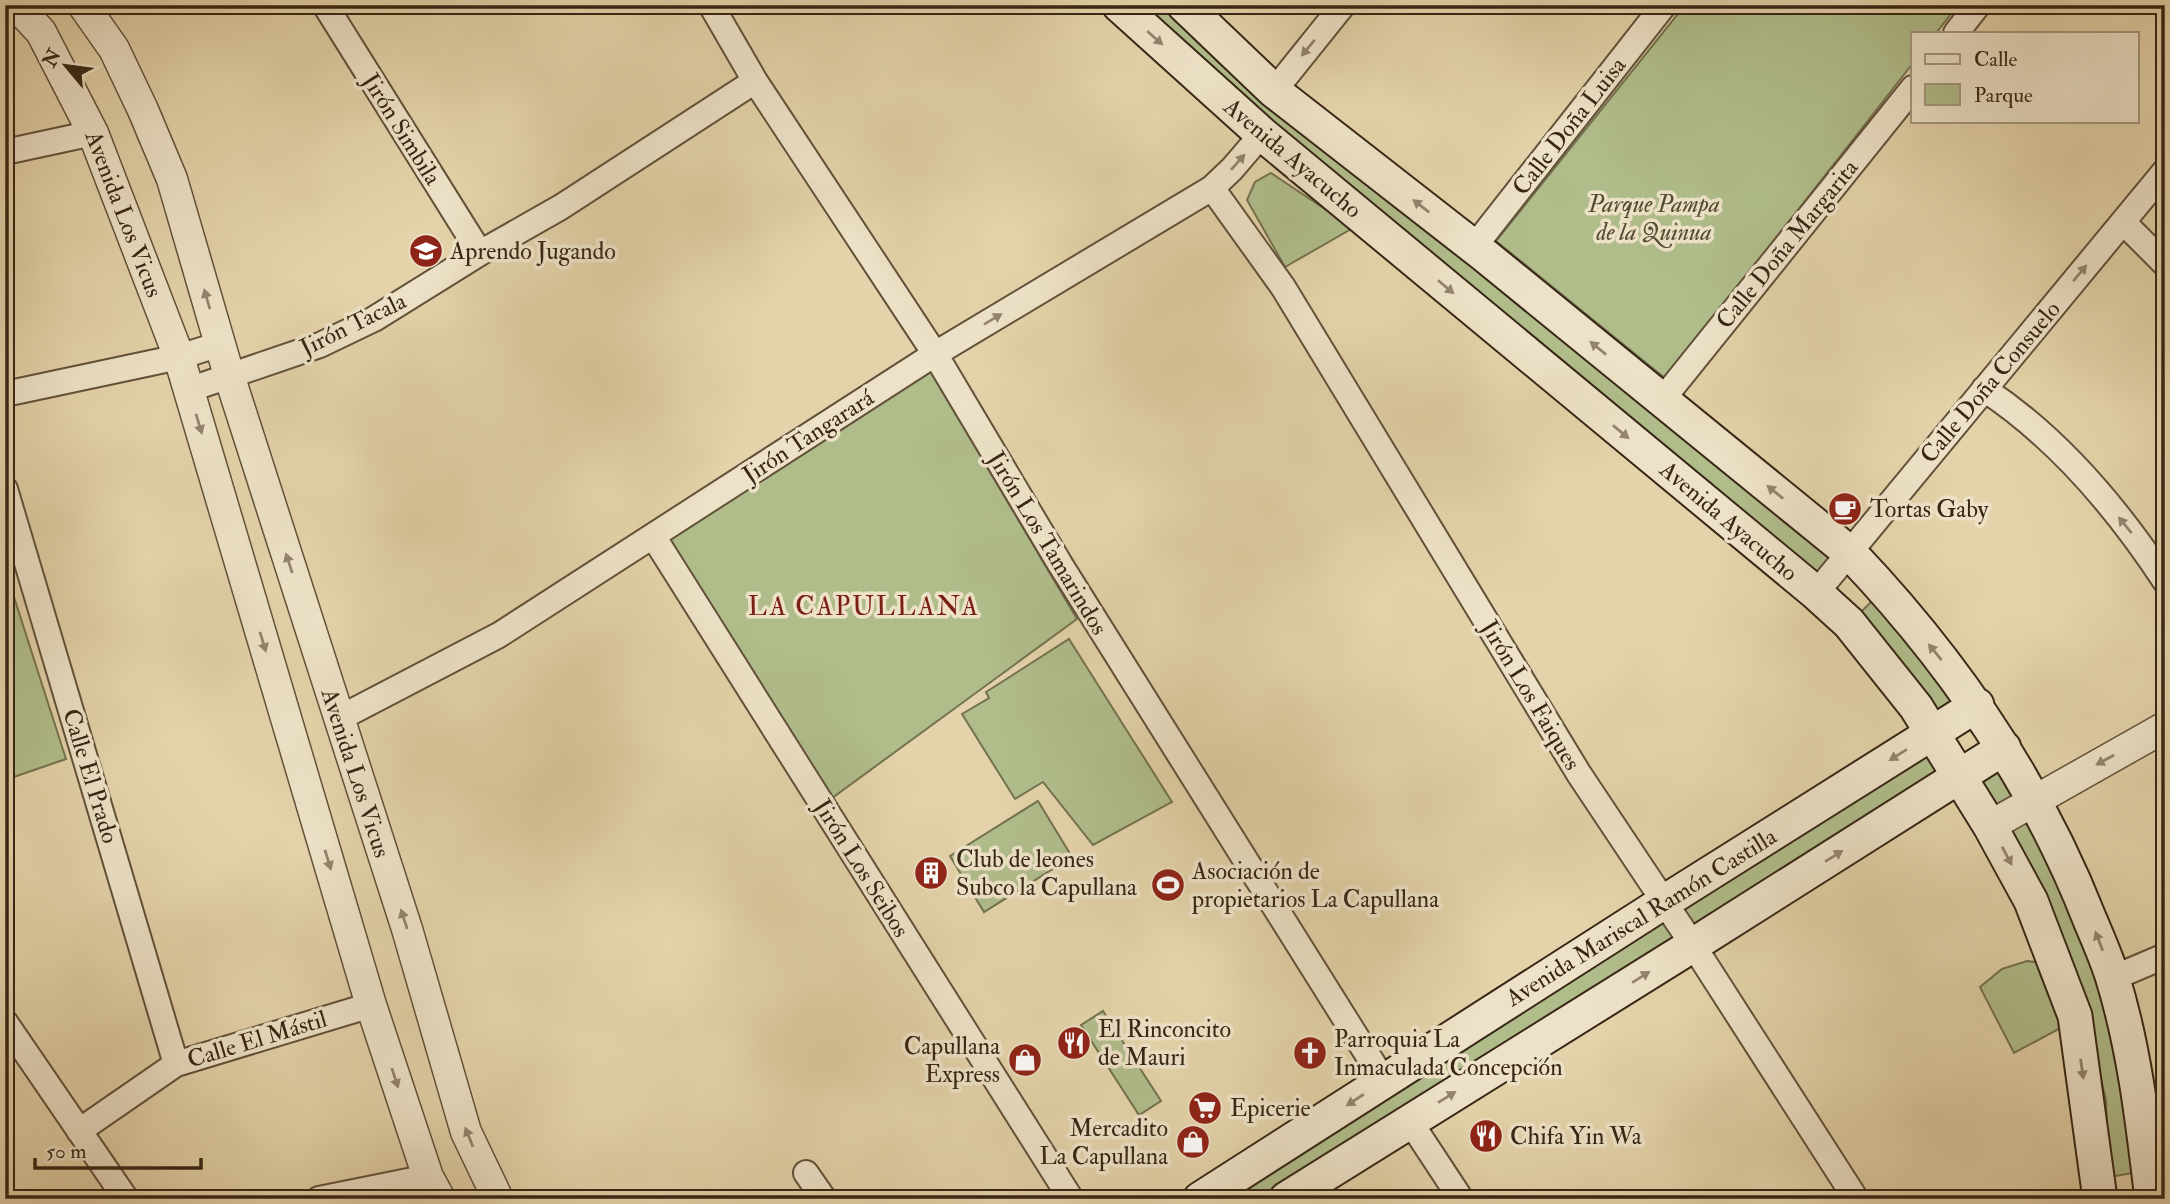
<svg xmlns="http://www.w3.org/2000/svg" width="2170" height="1204" font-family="'IM FELL Double Pica',serif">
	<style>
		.green { fill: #b0bd8b; stroke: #747250; stroke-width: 2 }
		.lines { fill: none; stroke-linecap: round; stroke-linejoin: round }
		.minor-casing { stroke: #62513a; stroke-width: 28 }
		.tertiary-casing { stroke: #62513a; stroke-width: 33 }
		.secondary-casing { stroke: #372615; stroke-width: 37 }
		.minor { stroke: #ede2c8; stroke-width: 24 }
		.tertiary { stroke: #ede2c8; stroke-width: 30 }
		.secondary { stroke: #ede2c8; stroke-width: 33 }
		.oneway { fill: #92846e }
		.labels { text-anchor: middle; stroke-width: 7; stroke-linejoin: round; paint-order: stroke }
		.street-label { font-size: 24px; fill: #372615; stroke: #ede2c8 }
		.park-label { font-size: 24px; font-style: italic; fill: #554c32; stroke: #ede2c8 }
		.poi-label { font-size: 24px; fill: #372615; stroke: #ede2c8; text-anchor: start }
		.neighbourhood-label { font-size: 26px; letter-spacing: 2px; fill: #7a1f14; stroke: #ede2c8 }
	</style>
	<rect width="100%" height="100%" fill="#e4d3aa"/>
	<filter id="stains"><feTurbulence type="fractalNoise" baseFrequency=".00286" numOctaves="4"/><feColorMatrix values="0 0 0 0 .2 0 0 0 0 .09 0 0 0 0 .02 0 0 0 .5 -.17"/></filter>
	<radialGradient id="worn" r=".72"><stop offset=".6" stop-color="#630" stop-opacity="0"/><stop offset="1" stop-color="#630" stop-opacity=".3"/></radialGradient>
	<path class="green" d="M1130,5H1179L1845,554L1816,582Z
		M1685,5H1958L1936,33H1913V63L1666,379L1496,241Z
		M1271,173L1353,228L1285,267L1247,200L1255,182Z
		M929,369L1077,619L828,801L664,541Z
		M5,569L66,759L5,780Z
		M1884,589L1975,707L1932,736L1848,625Z
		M1069,639L1172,802L1093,845L1043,782L1015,799L962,714L989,698L986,692Z
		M1931,741L1952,774L1695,939L1674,905Z
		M2001,766L2016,793L1993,806L1978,780Z
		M1038,801L1072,857L984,912L950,856Z
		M2033,813L2107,981L2145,1171L2109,1177L2106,1100L2087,1022L2002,831Z
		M1663,911L1685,942L1273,1199H1213Z
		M2027,961L2043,963L2066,1025L2014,1053L1980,987L2002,969Z
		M1103,1011L1161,1101L1139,1115L1081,1025Z"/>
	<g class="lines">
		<g class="minor-casing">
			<path id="minor" d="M325,5L480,253
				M711,5L755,81L935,354L1060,564L1384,1081
				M1956,33L1978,5
				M1274,91L1343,5
				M5,152L93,133
				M1212,188L1283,287L1579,774L1693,945L1856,1199
				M2123,222L2165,264
				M1474,247L1664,5
				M1984,389C2057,437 2117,508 2165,581
				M188,390L320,345L374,319L480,253L561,207L755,81
				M5,394L179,357L220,344
				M1662,400L1913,88
				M5,489L176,1064
				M653,536L1071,1199
				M1816,593L2165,171
				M338,719L499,635L935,354L1212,188L1232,169L1262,134
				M2113,978L2165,956
				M5,1022L126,1199
				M1409,1120L1461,1199
				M79,1131L176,1064L371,1005
				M806,1173L824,1199
				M319,1199L428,1177"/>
		</g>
		<g class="tertiary-casing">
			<path id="tertiary" d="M16,5L41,32L93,133L179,357L371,1005L428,1177L440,1199
				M83,5L114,49L143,110L172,179L229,375L407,929L466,1132L498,1199
				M1990,826L2165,727"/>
		</g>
		<g class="secondary-casing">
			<path id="secondary" d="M1119,5L1262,134L1816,593L1849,623L1916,707L1990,826L2031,901L2075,1016L2100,1199
				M1184,5L1274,91L1483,254L1850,553C1952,660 2036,782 2090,920C2098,939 2107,959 2113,979C2135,1051 2143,1125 2152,1199
				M1200,1199L1664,902L1977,705
				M1286,1199L1693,945L2004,748"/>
		</g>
		<use href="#minor" class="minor"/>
		<use href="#tertiary" class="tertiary"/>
		<use href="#secondary" class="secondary"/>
	</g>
	<defs><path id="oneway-solid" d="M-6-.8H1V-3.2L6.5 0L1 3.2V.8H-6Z" transform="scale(1.75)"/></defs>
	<g class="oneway">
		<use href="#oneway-solid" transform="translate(1155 38) rotate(42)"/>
		<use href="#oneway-solid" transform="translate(1308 48) rotate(129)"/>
		<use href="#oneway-solid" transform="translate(1238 162) rotate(-49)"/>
		<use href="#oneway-solid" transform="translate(1421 206) rotate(-142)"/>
		<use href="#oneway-solid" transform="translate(2080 273) rotate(-50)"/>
		<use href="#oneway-solid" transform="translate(1446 287) rotate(40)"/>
		<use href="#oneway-solid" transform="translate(207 299) rotate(-106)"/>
		<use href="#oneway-solid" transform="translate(993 319) rotate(-31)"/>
		<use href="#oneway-solid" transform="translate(1598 348) rotate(-141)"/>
		<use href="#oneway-solid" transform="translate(199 424) rotate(73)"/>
		<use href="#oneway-solid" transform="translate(1621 432) rotate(40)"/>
		<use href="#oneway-solid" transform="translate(1775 492) rotate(-141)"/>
		<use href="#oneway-solid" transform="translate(2125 525) rotate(-129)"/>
		<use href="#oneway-solid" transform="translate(289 563) rotate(-108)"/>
		<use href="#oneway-solid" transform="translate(263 642) rotate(73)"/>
		<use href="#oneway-solid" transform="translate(1935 652) rotate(-129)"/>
		<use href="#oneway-solid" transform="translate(1898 755) rotate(148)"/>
		<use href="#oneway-solid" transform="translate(2105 760) rotate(151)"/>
		<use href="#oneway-solid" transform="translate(1834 856) rotate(-32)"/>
		<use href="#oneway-solid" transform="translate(2007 856) rotate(62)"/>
		<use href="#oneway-solid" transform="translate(328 860) rotate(73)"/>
		<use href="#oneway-solid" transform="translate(404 919) rotate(-108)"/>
		<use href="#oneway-solid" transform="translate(2099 941) rotate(-111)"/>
		<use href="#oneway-solid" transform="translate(1641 977) rotate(-32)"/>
		<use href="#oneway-solid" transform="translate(2082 1069) rotate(82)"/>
		<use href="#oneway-solid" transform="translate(395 1078) rotate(72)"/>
		<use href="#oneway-solid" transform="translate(1447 1097) rotate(-32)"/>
		<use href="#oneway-solid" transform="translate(1355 1100) rotate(147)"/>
		<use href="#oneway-solid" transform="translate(469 1137) rotate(-112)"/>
	</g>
	<defs>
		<g id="school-disc" transform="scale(1.75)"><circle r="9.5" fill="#8f2418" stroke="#ede2c8"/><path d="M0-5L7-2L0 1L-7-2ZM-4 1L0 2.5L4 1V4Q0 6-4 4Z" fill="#fff"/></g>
		<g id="cafe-disc" transform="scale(1.75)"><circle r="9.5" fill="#8f2418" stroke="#ede2c8"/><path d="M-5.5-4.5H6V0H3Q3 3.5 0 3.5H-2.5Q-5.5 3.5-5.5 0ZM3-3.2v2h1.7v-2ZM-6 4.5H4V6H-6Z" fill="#fff"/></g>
		<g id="building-disc" transform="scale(1.75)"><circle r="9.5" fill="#8f2418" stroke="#ede2c8"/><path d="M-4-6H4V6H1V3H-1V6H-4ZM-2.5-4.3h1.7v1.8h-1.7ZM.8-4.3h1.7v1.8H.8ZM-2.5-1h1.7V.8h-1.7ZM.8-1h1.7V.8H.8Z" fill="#fff"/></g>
		<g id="stadium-disc" transform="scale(1.75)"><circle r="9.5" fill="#8f2418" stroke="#ede2c8"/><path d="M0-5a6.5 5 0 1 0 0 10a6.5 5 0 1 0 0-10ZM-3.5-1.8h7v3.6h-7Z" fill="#fff"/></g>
		<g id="restaurant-disc" transform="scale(1.75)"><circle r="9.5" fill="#8f2418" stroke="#ede2c8"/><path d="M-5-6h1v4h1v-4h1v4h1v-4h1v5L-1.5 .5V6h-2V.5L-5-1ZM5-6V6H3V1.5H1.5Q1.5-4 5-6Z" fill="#fff"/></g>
		<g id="church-disc" transform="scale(1.75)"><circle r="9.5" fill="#8f2418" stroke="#ede2c8"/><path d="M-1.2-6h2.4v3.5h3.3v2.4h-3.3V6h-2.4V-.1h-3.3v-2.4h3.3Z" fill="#fff"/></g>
		<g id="shop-disc" transform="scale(1.75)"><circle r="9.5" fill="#8f2418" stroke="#ede2c8"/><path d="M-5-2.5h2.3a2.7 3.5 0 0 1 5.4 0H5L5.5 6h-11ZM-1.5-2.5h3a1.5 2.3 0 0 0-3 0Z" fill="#fff"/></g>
		<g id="supermarket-disc" transform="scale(1.75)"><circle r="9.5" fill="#8f2418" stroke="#ede2c8"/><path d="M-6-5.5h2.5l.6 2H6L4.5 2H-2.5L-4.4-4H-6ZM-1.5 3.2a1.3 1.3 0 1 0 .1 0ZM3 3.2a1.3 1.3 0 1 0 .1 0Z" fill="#fff"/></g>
	</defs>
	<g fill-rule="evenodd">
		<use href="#school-disc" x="426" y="251"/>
		<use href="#cafe-disc" x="1845" y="509"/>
		<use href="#building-disc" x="931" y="873"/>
		<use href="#stadium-disc" x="1168" y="885"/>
		<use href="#restaurant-disc" x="1074" y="1043"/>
		<use href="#church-disc" x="1310" y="1053"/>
		<use href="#shop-disc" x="1025" y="1060"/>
		<use href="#supermarket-disc" x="1205" y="1108"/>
		<use href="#restaurant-disc" x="1486" y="1136"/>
		<use href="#shop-disc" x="1193" y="1142"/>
	</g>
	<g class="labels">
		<g class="street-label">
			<text transform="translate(1569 126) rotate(-52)" y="8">Calle Doña Luisa</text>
			<text transform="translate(402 129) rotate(58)" y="8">Jirón Simbila</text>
			<text transform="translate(1293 158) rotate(40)" y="8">Avenida Ayacucho</text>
			<text transform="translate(124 214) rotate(69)" y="8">Avenida Los Vicus</text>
			<text transform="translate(1787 244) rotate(-51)" y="8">Calle Doña Margarita</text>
			<text transform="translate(353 324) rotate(-26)" y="8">Jirón Tacala</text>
			<text transform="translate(1990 382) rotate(-50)" y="8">Calle Doña Consuelo</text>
			<text transform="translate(808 436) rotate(-33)" y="8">Jirón Tangarará</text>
			<text transform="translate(1729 521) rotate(40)" y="8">Avenida Ayacucho</text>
			<text transform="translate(1048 543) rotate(59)" y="8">Jirón Los Tamarindos</text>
			<text transform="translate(1531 695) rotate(59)" y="8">Jirón Los Faiques</text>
			<text transform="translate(356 773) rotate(72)" y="8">Avenida Los Vicus</text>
			<text transform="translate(91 776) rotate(73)" y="8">Calle El Prado</text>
			<text transform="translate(862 868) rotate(58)" y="8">Jirón Los Seibos</text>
			<text transform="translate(1641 917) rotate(-32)" y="8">Avenida Mariscal Ramón Castilla</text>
			<text transform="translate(257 1039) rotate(-17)" y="8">Calle El Mástil</text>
		</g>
		<g class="park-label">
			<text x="1654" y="212">Parque Pampa<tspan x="1654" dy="28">de la Quinua</tspan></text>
		</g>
		<g class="poi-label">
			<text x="450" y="259">Aprendo Jugando</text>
			<text x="1870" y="517">Tortas Gaby</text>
			<text x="956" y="867">Club de leones<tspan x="956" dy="28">Subco la Capullana</tspan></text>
			<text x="1192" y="879">Asociación de<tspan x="1192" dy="28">propietarios La Capullana</tspan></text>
			<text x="1098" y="1037">El Rinconcito<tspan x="1098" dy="28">de Mauri</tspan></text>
			<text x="1334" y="1047">Parroquia La<tspan x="1334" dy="28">Inmaculada Concepción</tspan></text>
			<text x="1000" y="1054" text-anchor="end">Capullana<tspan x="1000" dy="28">Express</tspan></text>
			<text x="1230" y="1116">Epicerie</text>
			<text x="1168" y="1136" text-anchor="end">Mercadito<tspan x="1168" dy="28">La Capullana</tspan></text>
			<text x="1510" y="1144">Chifa Yin Wa</text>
		</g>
		<g class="neighbourhood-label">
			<text x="864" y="615">LA CAPULLANA</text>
		</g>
	</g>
	<rect width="2170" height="1204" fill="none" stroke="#e4d3aa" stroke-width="28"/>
	<rect x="7" y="7" width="2156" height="1190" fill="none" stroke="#372615" stroke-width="3.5"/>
	<rect x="14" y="14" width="2142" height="1176" fill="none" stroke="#372615" stroke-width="2"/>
	<rect x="1911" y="32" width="228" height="91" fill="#ede2c8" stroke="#a49780" stroke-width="2"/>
	<rect x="1925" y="54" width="35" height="10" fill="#ede2c8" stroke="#a49780" stroke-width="2"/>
	<text x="1974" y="66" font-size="21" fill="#372615">Calle</text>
	<rect x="1925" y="84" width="35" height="21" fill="#b0bd8b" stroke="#a49780" stroke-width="2"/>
	<text x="1974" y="102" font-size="21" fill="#372615">Parque</text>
	<g transform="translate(66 66) rotate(299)" stroke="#ede2c8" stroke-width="5" paint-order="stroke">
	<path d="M0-5L12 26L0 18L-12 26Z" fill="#372615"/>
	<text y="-10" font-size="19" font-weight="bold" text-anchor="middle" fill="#372615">N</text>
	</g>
	<path d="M35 1158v10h166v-10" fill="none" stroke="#372615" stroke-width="3.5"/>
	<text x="46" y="1158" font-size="21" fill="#372615" stroke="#ede2c8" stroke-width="5" paint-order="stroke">50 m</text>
	<rect width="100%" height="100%" filter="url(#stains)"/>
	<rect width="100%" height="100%" fill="url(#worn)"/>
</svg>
